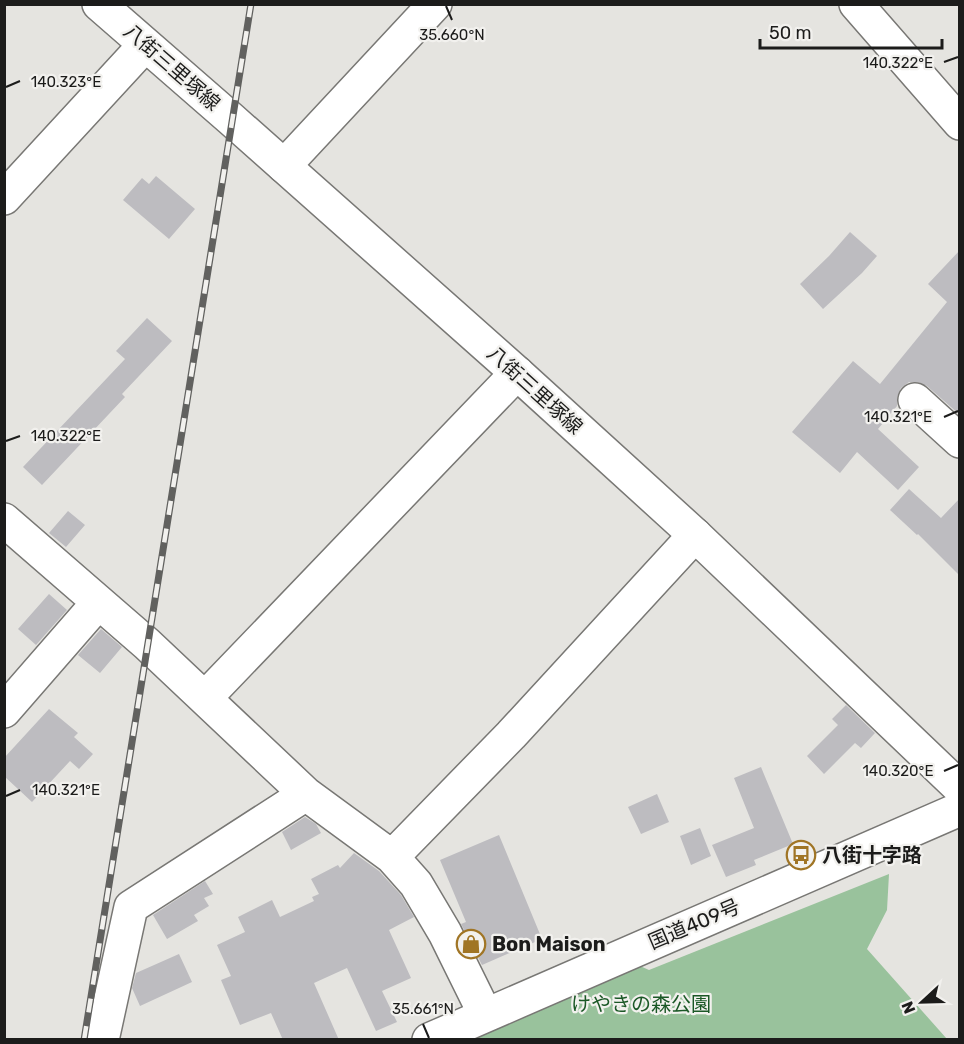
<svg xmlns="http://www.w3.org/2000/svg" width="964" height="1044" font-family="Rubik,'Noto Sans JP',sans-serif">
	<style>
		.green { fill: #99c29c }
		.building { fill: #bdbcc0 }
		.lines { fill: none; stroke-linecap: round; stroke-linejoin: round }
		.minor-casing { stroke: #787774; stroke-width: 36 }
		.major-casing { stroke: #787774; stroke-width: 36 }
		.highway-casing { stroke: #787774; stroke-width: 36 }
		.minor { stroke: #fff; stroke-width: 33 }
		.major { stroke: #fff; stroke-width: 33 }
		.highway { stroke: #fff; stroke-width: 33 }
		.rail-casing { stroke: #61615f; stroke-width: 7 }
		.rail { stroke: #f2f1ee; stroke-width: 4.5; stroke-dasharray: 14; stroke-linecap: butt }
		.ticks { fill: none; stroke: #1c1c1b; stroke-width: 2 }
		.labels { text-anchor: middle; stroke-width: 4.5; stroke-linejoin: round; paint-order: stroke }
		.street-label { font-size: 20px; fill: #1c1c1b; stroke: #f2f1ee }
		.poi-label { font-size: 20px; font-weight: bold; fill: #1c1c1b; stroke: #f2f1ee; text-anchor: start }
		.park-label { font-size: 20px; fill: #1b5826; stroke: #f2f1ee }
		.ticks-label { font-size: 15px; text-anchor: middle; fill: #1c1c1b; stroke: #f2f1ee; stroke-width: 4.5; stroke-linejoin: round; paint-order: stroke }
	</style>
	<rect width="100%" height="100%" fill="#e5e4e0"/>
	<path class="green" d="M889,874L887,910L867,949L947,1039L468,1040L640,966L649,970Z"/>
	<path class="building" d="M156,176L195,209L169,239L123,200L142,178L149,184Z
		M850,232L877,256L862,273L823,309L800,284L829,256Z
		M960,250V415L927,386L918,382H909L901,388L897,397V406L878,429L919,467L898,490L857,452L840,473L792,432L853,361L880,384L947,302L928,284Z
		M147,318L172,341L122,394L125,397L42,485L23,467L125,359L116,351Z
		M909,489L941,518L960,498V576L918,534L917,535L890,510Z
		M68,511L85,525L66,547L49,533Z
		M49,594L67,610L36,645L18,629Z
		M101,629L122,647L100,673L78,655Z
		M846,705L875,733L861,748L855,743L824,774L807,756L838,725L832,719Z
		M49,709L78,733L74,737L93,754L79,769L70,761L32,802L4,776V758Z
		M761,767L793,844L754,860L756,865L726,877L712,845L754,828L734,778Z
		M657,794L669,822L641,834L628,807Z
		M305,817L316,824L321,833L291,850L282,832Z
		M700,828L711,856L691,865L680,836Z
		M499,835L542,939L482,965L461,924L466,922L440,860Z
		M354,853L379,871L401,895L414,917L389,930L411,978L382,991L397,1022L376,1031L347,968L314,983L339,1040H283L271,1013L240,1025L221,980L231,976L217,945L245,932L238,917L272,900L280,917L314,901L312,897L319,894L311,879L338,865L340,868Z
		M205,881L213,894L204,898L209,906L194,915L198,921L167,939L153,915Z
		M179,954L192,982L140,1006L132,988L136,973Z"/>
	<g class="lines">
		<g class="minor-casing">
			<path id="minor" d="M856,4L960,123
				M284,166L435,4
				M4,198L145,45
				M915,400L960,441
				M4,520L147,644L306,794L392,857L416,884L445,933L485,1014
				M205,698L517,373
				M4,711L98,603
				M392,857L511,735L695,535
				M102,1040L131,907L306,794"/>
		</g>
		<g class="major-casing">
			<path id="major" d="M99,4L231,119L517,373L695,535L960,788"/>
		</g>
		<g class="highway-casing">
			<path id="highway" d="M429,1040L960,809"/>
		</g>
		<use href="#minor" class="minor"/>
		<use href="#major" class="major"/>
		<use href="#highway" class="highway"/>
		<g class="rail-casing">
			<path id="rail" d="M84,1040L251,4"/>
		</g>
		<use href="#rail" class="rail"/>
	</g>
	<path class="ticks" d="M446,6L452,20M944,62L958,57M6,87L20,81M944,417L958,411M6,441L20,436M944,771L958,765M6,796L20,790M423,1024L429,1038"/>
	<defs>
		<g id="bus-ring" transform="scale(1.5)"><circle r="9.5" fill="#f2f1ee" stroke="#a07525" stroke-width="1.5"/><path d="M-5-6H5V4H4V6H2V4H-2V6H-4V4H-5ZM-3.5-4V0h7V-4ZM-3.5 1.2v1.5H-2V1.2ZM2 1.2v1.5H3.5V1.2Z" fill="#a07525"/></g>
		<g id="shop-ring" transform="scale(1.5)"><circle r="9.5" fill="#f2f1ee" stroke="#a07525" stroke-width="1.5"/><path d="M-5-2.5h2.3a2.7 3.5 0 0 1 5.4 0H5L5.5 6h-11ZM-1.5-2.5h3a1.5 2.3 0 0 0-3 0Z" fill="#a07525"/></g>
	</defs>
	<g fill-rule="evenodd">
		<use href="#bus-ring" x="801" y="855"/>
		<use href="#shop-ring" x="471" y="944"/>
	</g>
	<g class="labels">
		<g class="street-label">
			<text transform="translate(172 67) rotate(41)" y="7">八街三里塚線</text>
			<text transform="translate(535 390) rotate(42)" y="7">八街三里塚線</text>
			<text transform="translate(694 924) rotate(-23)" y="7">国道409号</text>
		</g>
		<g class="poi-label">
			<text x="822" y="862">八街十字路</text>
			<text x="492" y="951">Bon Maison</text>
		</g>
		<g class="park-label">
			<text x="641" y="1011">けやきの森公園</text>
		</g>
	</g>
	<g class="ticks-label">
		<text x="452" y="40">35.660°N</text>
		<text x="898" y="68">140.322°E</text>
		<text x="66" y="87">140.323°E</text>
		<text x="898" y="422">140.321°E</text>
		<text x="66" y="441">140.322°E</text>
		<text x="898" y="776">140.320°E</text>
		<text x="66" y="795">140.321°E</text>
		<text x="423" y="1014">35.661°N</text>
	</g>
	<rect width="964" height="1044" fill="none" stroke="#1c1c1b" stroke-width="12"/>
	<g transform="translate(922 1002) rotate(248)" stroke="#f2f1ee" stroke-width="4.5" paint-order="stroke">
	<path d="M0-4.5L10 22L0 15L-10 22Z" fill="#1c1c1b"/>
	<text y="-9" font-size="16" font-weight="bold" text-anchor="middle" fill="#1c1c1b">N</text>
	</g>
	<path d="M760 39v9h182v-9" fill="none" stroke="#1c1c1b" stroke-width="3"/>
	<text x="769" y="39" font-size="18" fill="#1c1c1b" stroke="#f2f1ee" stroke-width="4.5" paint-order="stroke">50 m</text>
</svg>
